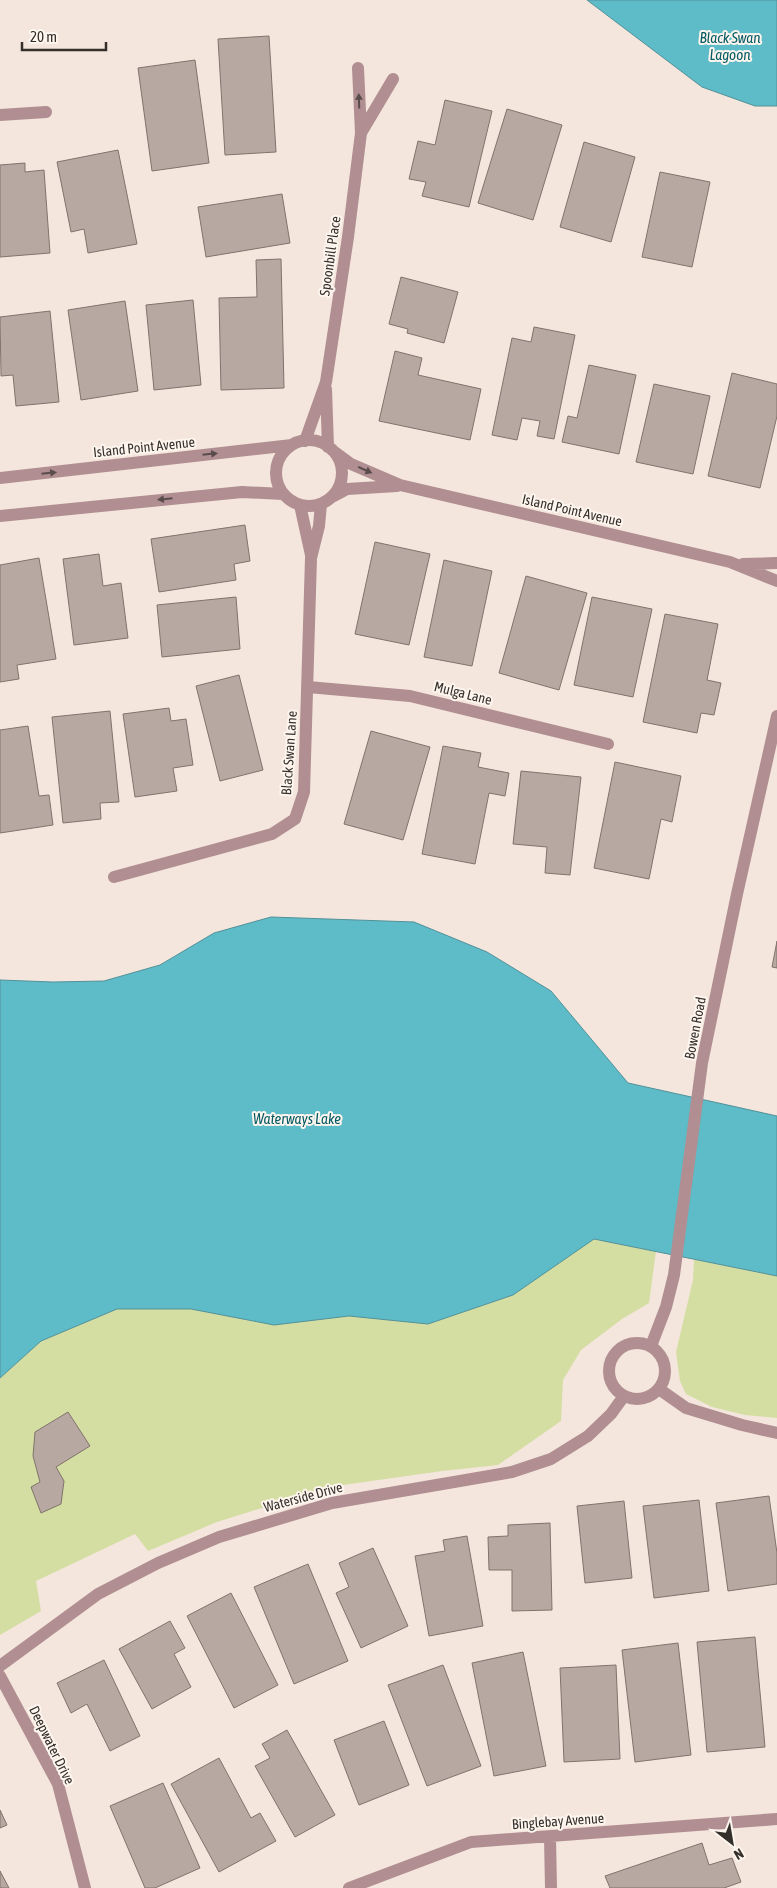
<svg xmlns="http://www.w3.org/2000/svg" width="777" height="1888" font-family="'Asap Condensed',sans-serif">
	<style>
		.green { fill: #d4dea2 }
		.water { fill: #5ebbc8; stroke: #529199 }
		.building { fill: #b8a8a2; stroke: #81736c }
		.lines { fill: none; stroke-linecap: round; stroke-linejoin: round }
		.street { stroke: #b08e91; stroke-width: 12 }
		.oneway { fill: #5a4c4a }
		.labels { text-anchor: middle; stroke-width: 4; stroke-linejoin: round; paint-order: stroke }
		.street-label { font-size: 14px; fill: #352f2b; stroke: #fdf5ee }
		.water-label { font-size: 15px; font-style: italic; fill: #045a63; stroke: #fdf5ee }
	</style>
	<rect width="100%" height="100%" fill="#f4e6dc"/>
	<path class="green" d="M593,1239L656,1251L649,1303L622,1319L581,1350L563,1380L561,1421L498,1465L442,1471L329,1487L217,1522L148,1551L135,1534L36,1581L41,1611L0,1635V1378L41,1341L117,1309H191L274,1325L349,1316L428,1324L513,1295Z
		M694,1259L777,1276V1418L745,1415L712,1407L686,1394L680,1381L676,1352L693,1280Z"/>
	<path class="water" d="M587,0H777V106H755L702,87Z
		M271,917L414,922L487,952L551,991L628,1083L777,1116V1276L594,1239L513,1295L428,1324L349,1316L274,1325L191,1309H117L41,1341L0,1378V980L53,982L104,981L160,965L214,933Z"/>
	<path class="building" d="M269,36L276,152L225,155L218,39Z
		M195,60L209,163L152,171L138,68Z
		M445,100L492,111L469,207L422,196L426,182L409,179L418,141L435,145Z
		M507,109L562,125L533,220L478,203Z
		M584,142L635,157L611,242L560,227Z
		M118,150L137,244L88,253L84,229L71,232L57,162Z
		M25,163V172L44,170L50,253L0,257V165Z
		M660,172L710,182L692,267L642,257Z
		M282,194L290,243L206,257L198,207Z
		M281,259L284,388L221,390L219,298L257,297L256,260Z
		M401,277L458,292L444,343L407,333L408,329L389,324Z
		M193,300L201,385L154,390L146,305Z
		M125,301L138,391L81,400L68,310Z
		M50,311L59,402L16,406L13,375L1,376L0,317Z
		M534,327L575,335L554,439L537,436L540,421L522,418L517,440L492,435L512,338L531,342Z
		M395,351L422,358L418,375L481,389L470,440L379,421Z
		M589,365L636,375L619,454L562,442L568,416L577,418Z
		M732,373L777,384V416L760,488L708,476Z
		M654,384L710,396L693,474L636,462Z
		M245,525L250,561L234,564L236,580L159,592L151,539Z
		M375,542L430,554L409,645L355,634Z
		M99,554L103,586L121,583L128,638L74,645L63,559Z
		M39,558L56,659L17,665L19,679L0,682V565Z
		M444,560L492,571L472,666L424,657Z
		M526,576L587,593L559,690L499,673Z
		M236,597L240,649L162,657L157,605Z
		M592,597L652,609L633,697L574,685Z
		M665,614L718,624L707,680L721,683L714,715L701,713L697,733L643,722Z
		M239,675L263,770L220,781L196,686Z
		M169,708L171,721L186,719L193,765L173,768L177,791L135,797L123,714Z
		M110,711L119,802L100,803L101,819L63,823L52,717Z
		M28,726L39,796L49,795L53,825L0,833V730Z
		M371,731L430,747L403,840L344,824Z
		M443,746L481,753L478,767L509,773L505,796L489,793L475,864L422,854Z
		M615,762L681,776L672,822L661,819L649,879L594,868Z
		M521,771L581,777L570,875L545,873L547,847L513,844Z
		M777,941V968L772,967Z
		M68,1412L90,1446L56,1467L64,1481L61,1504L41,1513L31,1487L40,1482L33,1456L35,1432Z
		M769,1496L777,1553V1584L728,1591L716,1503Z
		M699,1500L709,1591L654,1598L643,1506Z
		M624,1501L632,1578L585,1583L577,1506Z
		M550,1523L552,1610L512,1611V1570H489L488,1537L508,1536V1525Z
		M467,1536L483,1626L429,1636L415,1556L445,1551L443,1540Z
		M373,1548L408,1626L361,1648L336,1593L349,1587L339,1563Z
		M308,1564L348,1661L294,1684L254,1587Z
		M231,1593L278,1685L234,1708L187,1616Z
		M170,1621L185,1648L174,1654L191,1687L152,1709L119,1649Z
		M755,1637L765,1747L707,1752L697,1642Z
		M678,1643L691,1755L635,1762L622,1650Z
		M523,1652L546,1766L494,1776L472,1663Z
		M104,1660L140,1736L110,1751L87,1704L71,1713L57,1683Z
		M443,1665L481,1766L427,1786L388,1685Z
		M616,1665L620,1759L564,1762L560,1668Z
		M384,1721L409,1785L359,1805L334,1740Z
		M287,1730L335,1815L295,1837L255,1766L270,1758L262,1744Z
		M219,1758L251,1818L260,1813L276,1841L219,1872L171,1784Z
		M163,1783L200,1868L155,1888H145L110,1806Z
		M0,1810L7,1825L0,1828Z
		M702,1843L709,1865L732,1858L741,1882L724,1888H610L605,1876Z
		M0,1871L9,1888H0Z"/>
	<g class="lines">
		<path class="street" d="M0,115L46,112
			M361,133L393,79
			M326,389L328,447
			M276 473a33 33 0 1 1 66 0a33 33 0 1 1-66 0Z
			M305,441L326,382L348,237L361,133L358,68
			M332,450L351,464L400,485L730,562L777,581
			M0,478L292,445
			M332,497L347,489L397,486
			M300,505L311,555
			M0,516L242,492L283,494
			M743,564L777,563
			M308,687L410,696L608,744
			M114,877L272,834L295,819L304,792L311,558L319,526L321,504
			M609 1371a28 28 0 1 1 56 0a28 28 0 1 1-56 0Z
			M651,1346L666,1307L674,1275L702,1063L737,894L777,716
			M659,1389L686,1408L742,1425L777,1433
			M0,1666L98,1594L158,1563L219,1537L332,1503L512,1472L551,1459L588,1436L611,1414L624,1396
			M0,1676L58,1784L85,1888
			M550,1837L551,1888
			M349,1888L471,1842L777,1819"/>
	</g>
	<defs><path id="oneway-solid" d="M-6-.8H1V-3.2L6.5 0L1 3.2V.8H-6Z" transform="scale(1.25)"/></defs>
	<g class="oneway">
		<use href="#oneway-solid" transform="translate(359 101) rotate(-92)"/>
		<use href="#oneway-solid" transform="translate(210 454) rotate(-6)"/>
		<use href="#oneway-solid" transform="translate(365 470) rotate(24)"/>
		<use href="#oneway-solid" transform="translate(49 473) rotate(-6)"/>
		<use href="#oneway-solid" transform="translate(165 499) rotate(174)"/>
	</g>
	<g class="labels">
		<g class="street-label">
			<text transform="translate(330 256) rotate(-82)" y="5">Spoonbill Place</text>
			<text transform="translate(144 447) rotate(-6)" y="5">Island Point Avenue</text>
			<text transform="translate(572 510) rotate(13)" y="5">Island Point Avenue</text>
			<text transform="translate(463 693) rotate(14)" y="5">Mulga Lane</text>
			<text transform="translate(289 753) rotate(-86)" y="5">Black Swan Lane</text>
			<text transform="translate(695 1028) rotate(-79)" y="5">Bowen Road</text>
			<text transform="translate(303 1497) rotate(-15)" y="5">Waterside Drive</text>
			<text transform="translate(52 1745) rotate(64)" y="5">Deepwater Drive</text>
			<text transform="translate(558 1821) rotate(-4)" y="5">Binglebay Avenue</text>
		</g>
		<g class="water-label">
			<text x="730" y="43">Black Swan<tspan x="730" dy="17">Lagoon</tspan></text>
			<text x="297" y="1124">Waterways Lake</text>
		</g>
	</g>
	<g transform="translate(732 1843) rotate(149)" stroke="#fdf5ee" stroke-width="4" paint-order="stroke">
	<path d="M0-4L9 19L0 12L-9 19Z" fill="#352f2b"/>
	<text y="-8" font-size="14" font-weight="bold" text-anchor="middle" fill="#352f2b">N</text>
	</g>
	<path d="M22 42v8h84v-8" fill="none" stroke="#352f2b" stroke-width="2.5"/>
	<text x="30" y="42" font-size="15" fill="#352f2b" stroke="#fdf5ee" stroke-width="4" paint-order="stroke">20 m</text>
</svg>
